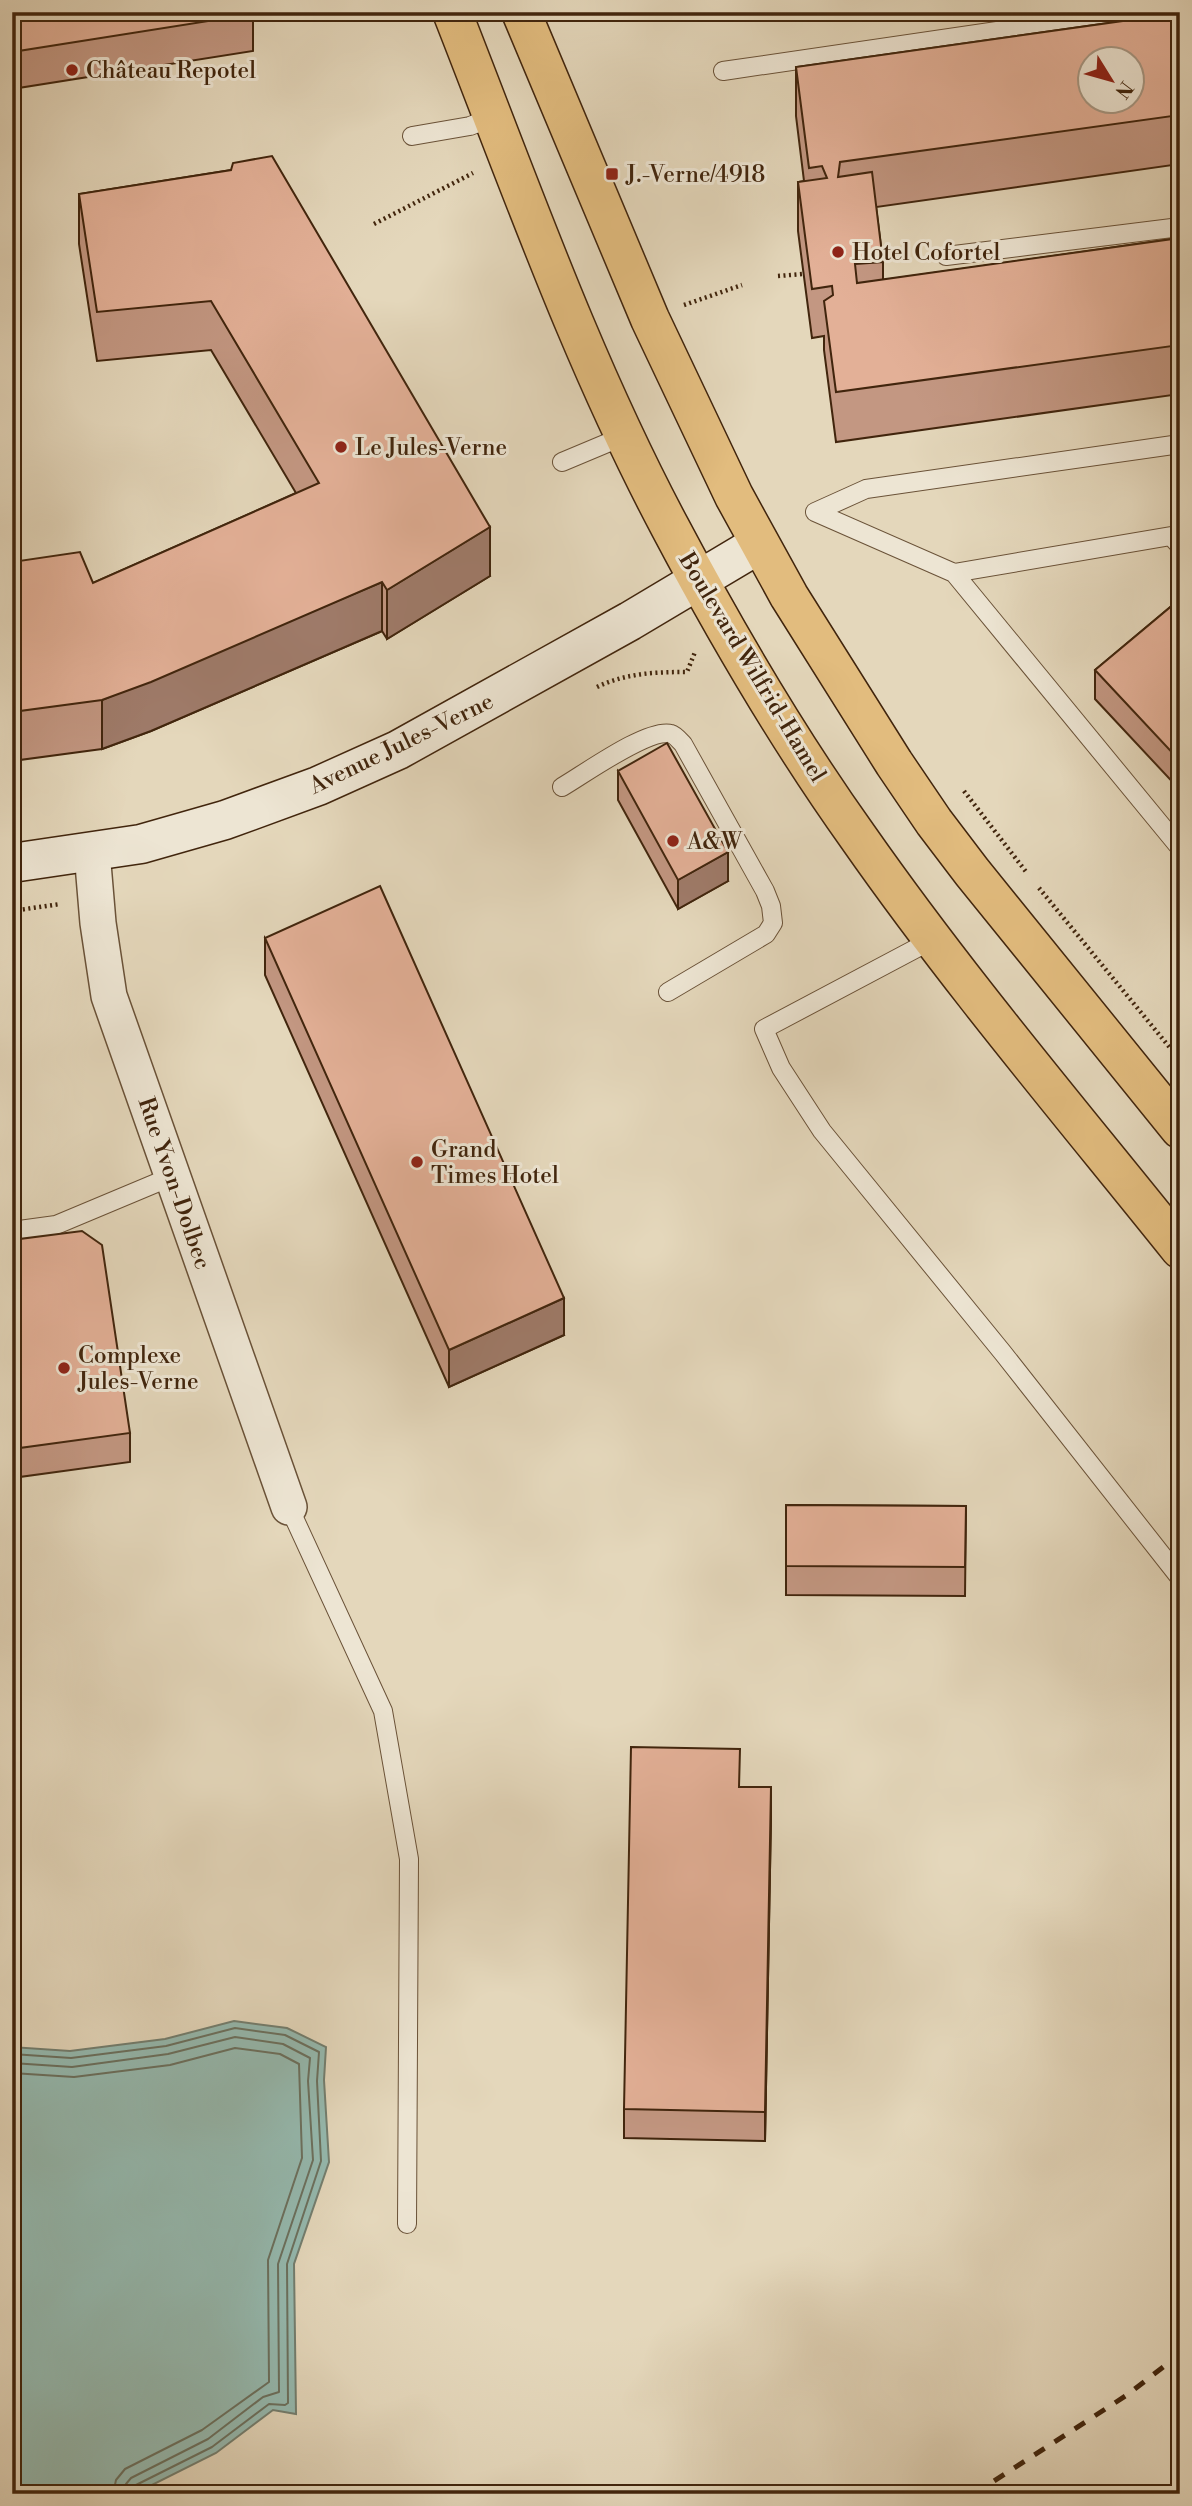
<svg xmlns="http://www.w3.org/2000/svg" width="1192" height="2506" font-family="'Libre Bodoni',serif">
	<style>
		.water { fill: #95bab0; stroke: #737e6f; stroke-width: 2 }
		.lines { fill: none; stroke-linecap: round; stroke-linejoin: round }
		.shore { stroke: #6b705e; stroke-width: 2 }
		.lane-casing { stroke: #6a5238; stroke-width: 20 }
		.street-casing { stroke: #6a5238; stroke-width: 38 }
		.secondary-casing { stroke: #41250d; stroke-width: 41 }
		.primary-casing { stroke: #41250d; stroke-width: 41 }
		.path { stroke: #41250d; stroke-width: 4.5; stroke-dasharray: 2 3.5; stroke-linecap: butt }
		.lane { stroke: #ede5d3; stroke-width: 18 }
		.street { stroke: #ede5d3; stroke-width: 35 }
		.secondary { stroke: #ede5d3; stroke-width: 38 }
		.primary { stroke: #e2bc7e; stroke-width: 38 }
		.rail { stroke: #41250d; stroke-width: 5; stroke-dasharray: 12 12; stroke-linecap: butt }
		.wall { fill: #c39782; stroke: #41250d; stroke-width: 2 }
		.shaded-wall { fill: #9f7b6a; stroke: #41250d; stroke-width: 2 }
		.building { fill: #e3b097; stroke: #41250d; stroke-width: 2; fill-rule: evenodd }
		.poi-dot { fill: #8f2418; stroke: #ede5d3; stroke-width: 2.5 }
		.labels { text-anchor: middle; stroke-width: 6; stroke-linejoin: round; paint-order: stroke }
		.poi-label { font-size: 23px; fill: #41250d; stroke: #ede5d3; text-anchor: start }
		.street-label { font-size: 23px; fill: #41250d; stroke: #ede5d3 }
	</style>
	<rect width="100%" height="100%" fill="#e4d7bb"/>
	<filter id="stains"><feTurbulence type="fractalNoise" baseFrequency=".00286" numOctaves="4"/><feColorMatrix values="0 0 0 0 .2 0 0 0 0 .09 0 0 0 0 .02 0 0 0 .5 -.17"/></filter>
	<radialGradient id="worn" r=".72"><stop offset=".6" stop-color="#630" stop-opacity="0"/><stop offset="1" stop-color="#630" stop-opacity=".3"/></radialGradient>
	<path class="water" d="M234,2021L287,2028L326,2047L324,2080L329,2162L294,2264L296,2414L273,2410L216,2453L134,2494H12V2047L70,2051L165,2039Z"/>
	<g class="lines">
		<path class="shore" d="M12,2054L71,2058L166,2046L235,2028L285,2035L319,2052L317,2081L321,2161L287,2264L288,2403L285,2405L269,2404L212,2447L136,2485L133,2494
			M12,2063L72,2067L168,2054L235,2037L283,2044L310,2058L308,2081L313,2160L278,2264L279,2392L263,2397L208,2439L131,2478L126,2484L124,2494
			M12,2073L74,2077L170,2065L235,2048L280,2054L299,2064L302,2158L268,2260L269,2382L202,2430L125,2469L116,2480L113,2494"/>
		<g class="lane-casing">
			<path id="lane" d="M723,71L1127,12
				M412,136L470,126L493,117
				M946,256L1180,227
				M562,462L624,436
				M815,512L954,573L1180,848
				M815,512L866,489L1180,444
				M954,573L1171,536L1180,546
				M562,787C583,775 649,727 671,734C675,735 680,741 683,744L765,891L771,906L773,923L766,934L668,992
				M932,940L764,1029L781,1068L822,1131L1003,1353L1180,1578
				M12,1231L56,1225L173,1176
				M289,1507L383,1711L409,1859L407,2224"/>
		</g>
		<g class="street-casing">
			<path id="street" d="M92,852L98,923L109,996L289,1507"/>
		</g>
		<g class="secondary-casing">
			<path id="secondary" d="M12,863L141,844L225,820L318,786L398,750L630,621L759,544"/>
		</g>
		<g class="primary-casing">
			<path id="primary" d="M452,12C520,185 582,362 670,527C726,633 788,739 858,837C958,980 1071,1113 1180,1249
				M521,12L650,319L734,496L789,596L894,763L934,822L972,872L1180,1129"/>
		</g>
		<path class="path" d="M374,224L473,173
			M778,276L803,274
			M684,305L742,285
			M597,687C626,673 656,672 687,672L695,652
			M964,791L1027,873
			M1039,888L1180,1060
			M12,911L60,904"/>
		<use href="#lane" class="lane"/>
		<use href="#street" class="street"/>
		<use href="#secondary" class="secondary"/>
		<use href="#primary" class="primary"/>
		<path class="rail" d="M974,2494L1127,2395L1180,2354"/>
	</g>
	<path class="wall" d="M12,12H253V51L12,89Z
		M1180,13V164L876,207L883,262V280L1180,238V394L836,442L824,350V336L812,338L798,231V182L804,181L796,116V67Z
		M231,170L490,576L387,639L382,631L151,731L102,749L12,761V562L93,583L296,493L211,350L97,361L79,244V194Z
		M1180,599V790L1095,699V670Z
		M618,771L728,881L678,909L618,800Z
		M265,938L564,1335L449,1387L265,975Z
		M12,1240L130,1433V1462L12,1478Z
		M786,1505L966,1506L965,1596L786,1595Z
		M739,1787L771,1816L765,2141L624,2138V2109Z"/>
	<path class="shaded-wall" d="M490,527V576L387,639V590Z
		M382,582V631L151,731L102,749V700Z
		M728,852V881L678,909V880Z
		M564,1298V1335L449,1387V1350Z
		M771,1787V1816L765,2141V2112Z"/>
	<path class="building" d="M12,12H253V14L12,52Z
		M1180,13V115L840,162L838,177L872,172L883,262L855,264L857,283L1180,238V345L836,392L824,301L833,295L832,286L812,289L798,182L827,178L822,166L809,168L796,67ZM1090,60H1132V102H1090Z
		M272,156L490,527L387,590L382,582L151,682L102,700L12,712V562L80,552L93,583L319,483L211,301L97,312L79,194L231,170L233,163Z
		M1180,599V761L1095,670Z
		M667,743L728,852L678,880L618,771Z
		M380,886L564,1298L449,1350L265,938Z
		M82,1231L102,1245L130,1433L12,1449V1240Z
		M786,1505L966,1506L965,1567L786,1566Z
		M631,1747L740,1749L739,1787H771L765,2112L624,2109Z"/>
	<g class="poi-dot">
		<circle cx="72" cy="70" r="7"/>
		<rect x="605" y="167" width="14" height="14" rx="3.5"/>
		<circle cx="838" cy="252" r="7"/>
		<circle cx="341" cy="447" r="7"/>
		<circle cx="673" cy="841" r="7"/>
		<circle cx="417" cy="1162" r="7"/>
		<circle cx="64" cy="1368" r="7"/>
	</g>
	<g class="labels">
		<g class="poi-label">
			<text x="86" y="78">Château Repotel</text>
			<text x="626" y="182">J.-Verne/4918</text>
			<text x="852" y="260">Hotel Cofortel</text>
			<text x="355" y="455">Le Jules-Verne</text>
			<text x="687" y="849">A&amp;W</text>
			<text x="431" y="1157">Grand<tspan x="431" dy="26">Times Hotel</tspan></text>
			<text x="78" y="1363">Complexe<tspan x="78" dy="26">Jules-Verne</tspan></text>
		</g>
		<g class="street-label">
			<text transform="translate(753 667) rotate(59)" y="8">Boulevard Wilfrid-Hamel</text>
			<text transform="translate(401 743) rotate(-26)" y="8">Avenue Jules-Verne</text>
			<text transform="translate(175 1183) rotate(71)" y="8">Rue Yvon-Dolbec</text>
		</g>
	</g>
	<rect width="1192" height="2506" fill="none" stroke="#e4d7bb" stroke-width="42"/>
	<rect x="14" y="14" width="1164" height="2478" fill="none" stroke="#41250d" stroke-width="3.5"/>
	<rect x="21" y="21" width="1150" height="2464" fill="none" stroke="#41250d" stroke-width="2"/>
	<g transform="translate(1111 80) rotate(127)"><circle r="33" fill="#ede5d3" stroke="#a89884" stroke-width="2"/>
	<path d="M0-5L12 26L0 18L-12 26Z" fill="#8f2418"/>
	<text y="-10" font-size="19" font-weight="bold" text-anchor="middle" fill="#41250d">N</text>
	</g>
	<rect width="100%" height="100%" filter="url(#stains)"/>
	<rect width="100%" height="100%" fill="url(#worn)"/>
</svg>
